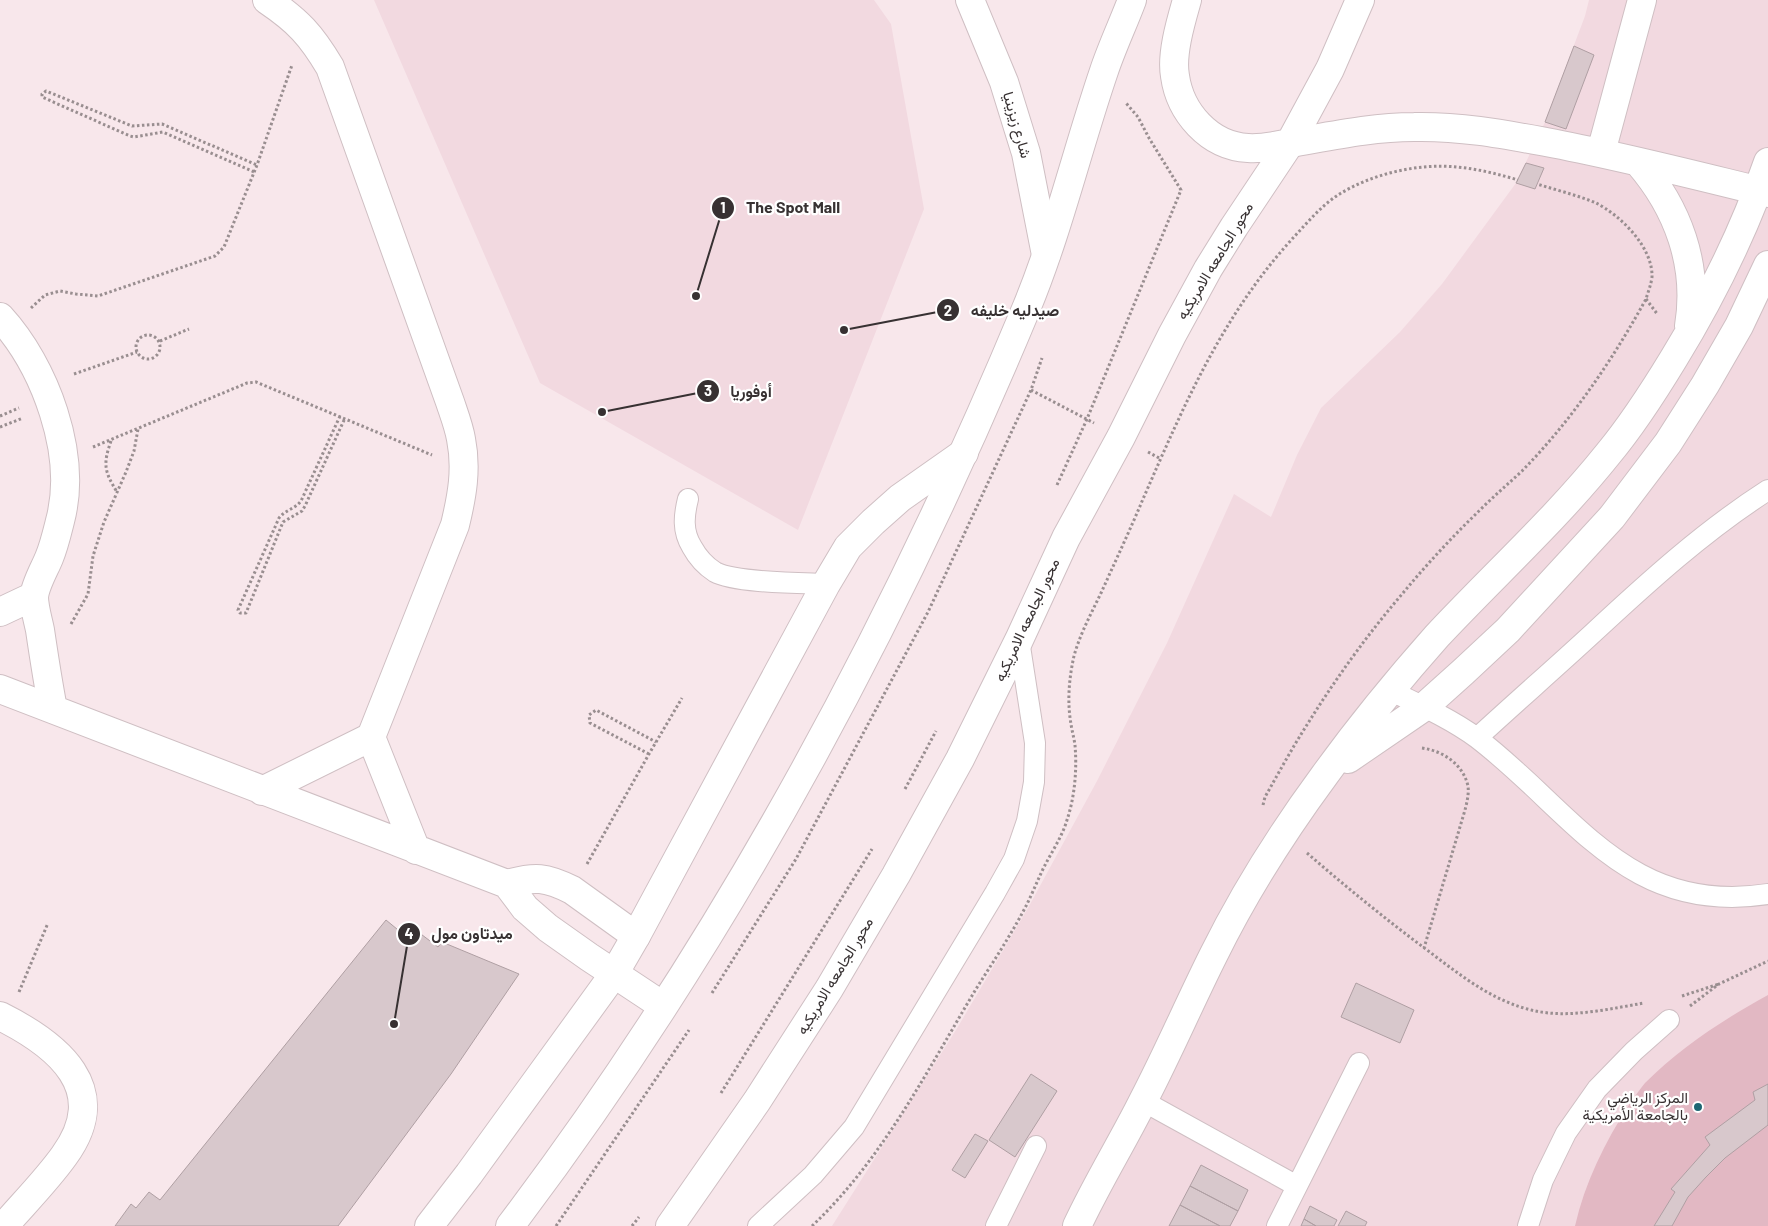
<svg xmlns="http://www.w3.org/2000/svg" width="1768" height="1226" font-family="Barlow,Vazirmatn,sans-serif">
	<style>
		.built { fill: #f2d9e0 }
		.green { fill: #e2b8c3 }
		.building { fill: #d8c8cc; stroke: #af9fa3 }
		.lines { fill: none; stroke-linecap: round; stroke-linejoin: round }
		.lane-casing { stroke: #cfbfc3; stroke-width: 22 }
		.street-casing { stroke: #cfbfc3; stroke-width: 30 }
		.secondary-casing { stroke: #cfbfc3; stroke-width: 30 }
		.primary-casing { stroke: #cfbfc3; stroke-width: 30 }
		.path { stroke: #998e90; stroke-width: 3; stroke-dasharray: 2.5 2.5; stroke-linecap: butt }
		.lane { stroke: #fff; stroke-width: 20 }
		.street { stroke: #fff; stroke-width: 28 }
		.secondary { stroke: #fff; stroke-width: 28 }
		.primary { stroke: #fff; stroke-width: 28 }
		.poi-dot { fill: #1d6773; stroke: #fff; stroke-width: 2 }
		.labels { text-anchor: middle; stroke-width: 4.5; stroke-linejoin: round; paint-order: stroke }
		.street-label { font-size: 15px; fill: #373132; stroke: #fff }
		.poi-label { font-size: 15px; fill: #373132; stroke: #fff; text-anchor: end }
		.leader { fill: none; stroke: #373132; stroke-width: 2 }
		.callout-dot { fill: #373132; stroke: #fff; stroke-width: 2 }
		.mark-label { font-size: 15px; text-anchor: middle; font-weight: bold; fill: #fff }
		.callout-label { font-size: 16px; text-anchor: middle; font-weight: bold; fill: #373132; stroke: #fff; stroke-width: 4.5; stroke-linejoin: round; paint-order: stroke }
	</style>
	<rect width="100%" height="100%" fill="#f8e7eb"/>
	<path class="built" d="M374,0H874L891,24L924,209L798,530L540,383Z
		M1589,0H1768V1226H832L956,1030L1028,908L1097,781L1167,643L1234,494L1271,517L1297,455L1321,408L1400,332L1442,284L1516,183L1545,122L1585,16Z"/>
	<path class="green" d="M1768,995V1226H1575C1585,1182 1605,1142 1629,1105C1634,1098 1639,1090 1645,1083C1680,1048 1724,1019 1768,995Z"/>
	<path class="building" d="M1574,46L1594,55L1566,129L1545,122Z
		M1526,163L1544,168L1535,189L1516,183Z
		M386,920L403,934L409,925L438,947L442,942L519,974L451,1074L338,1226H115L131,1204L136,1208L149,1192L160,1200Z
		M1356,983L1414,1010L1400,1043L1341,1017Z
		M1031,1074L1057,1091L1015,1157L989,1140Z
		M1768,1084V1125L1725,1158L1706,1177L1688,1197L1672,1226H1654L1675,1192L1671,1189L1710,1145L1705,1137L1755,1100L1753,1092Z
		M975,1134L988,1141L965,1178L952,1170Z
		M1201,1165L1248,1190L1238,1211L1190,1186Z
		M1190,1186L1238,1211L1230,1226H1220L1180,1205Z
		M1180,1205L1220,1226H1169Z
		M1310,1206L1337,1220L1334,1226H1316L1304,1219Z
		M1346,1211L1367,1222L1365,1226H1338Z
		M1304,1219L1316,1226H1301Z"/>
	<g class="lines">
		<g class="lane-casing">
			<path id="lane" d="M688,499C684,515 682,531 692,547C698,558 704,565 715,572C735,583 801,583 826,584
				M1391,691C1420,705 1451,719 1477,738C1574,812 1627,916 1768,894
				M1477,738C1515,703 1554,669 1592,634C1648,582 1704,531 1768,490
				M1143,1101L1297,1186
				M758,1226L813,1175L854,1127L995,893L1014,859L1027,821L1034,782L1035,743L1019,640
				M996,1226L1036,1146
				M1277,1226L1359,1063
				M1528,1226L1543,1180L1566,1133L1597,1089L1634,1051L1669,1020"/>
		</g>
		<g class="street-casing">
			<path id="street" d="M1290,143C1331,136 1372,127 1414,127C1459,126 1502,134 1546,142C1621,156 1694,175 1768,193
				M1601,152L1642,0
				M1638,162C1678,208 1699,265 1689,326
				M0,317C45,366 78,454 60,521C57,533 54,546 49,558C45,568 35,585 34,597C34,607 38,620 40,630C44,657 48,683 53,709
				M0,612L34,596
				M0,689L507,884L525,908L548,928L589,957L663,1006
				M371,737L416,850
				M1348,759L1424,707L1463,672L1508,630L1612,517L1668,443L1705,385L1739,326L1768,265
				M262,791L371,737L455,525C462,496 467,469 461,439C459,427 454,414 450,402L330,67C311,35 298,21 267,0
				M507,884C535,876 546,877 572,890L636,936
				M0,1016C58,1045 113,1089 64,1156C46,1181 24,1203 4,1226
				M1077,1226C1097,1183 1122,1143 1143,1101C1168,1053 1189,1004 1213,956C1244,893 1282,833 1324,776C1358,729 1398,680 1437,636C1494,575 1556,519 1608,454C1633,424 1654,391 1674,358C1712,296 1744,231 1768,162"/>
		</g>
		<g class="secondary-casing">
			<path id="secondary" d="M970,0L1004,82L1026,153L1046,255
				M429,1226L469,1174L614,974L636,936L826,584L848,547L873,522L900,498L964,453"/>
		</g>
		<g class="primary-casing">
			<path id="primary" d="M1187,0C1181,21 1171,54 1175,76C1180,112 1209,146 1248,148C1262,149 1276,146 1290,143
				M510,1226C722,946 891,633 1026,309C1058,232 1077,150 1104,71C1112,47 1123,24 1132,0
				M670,1226L757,1101L829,989L896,875L960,759L1019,640L1066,538L1121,437L1172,335L1208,269L1234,227L1290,143L1330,69L1360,0"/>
		</g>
		<path class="path" d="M254,172L163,132L134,137L130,136L42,97V94L46,91L132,126L162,124L257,165
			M1646,299L1658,315
			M31,308L45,295L60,291L76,294L98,296L215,256L224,247L257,165L292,65
			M136 347a12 12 0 1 1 24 0a12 12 0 1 1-24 0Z
			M160,341L189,329
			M74,374L137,352
			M1031,390L1094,423
			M0,416L19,408
			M340,416L301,501C295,509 285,510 279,518L238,610L240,613H246L283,522L302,511L305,506L345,418
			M0,427L23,418
			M111,441C103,464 104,471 117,492
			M93,447L247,383L256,382L432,455
			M1148,452L1161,459
			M1057,485L1087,419L1181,190L1149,138L1138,117L1126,103
			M71,624L88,594L93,556L104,522L126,472L134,451L138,429
			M1422,748C1443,751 1463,764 1468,786C1469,794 1467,802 1465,810L1424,948
			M649,754L590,723L589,715L596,710L656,742
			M905,789L936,731
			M1263,805L1265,797C1278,774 1291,750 1305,728C1334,681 1367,635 1403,593C1427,564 1453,536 1480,510C1494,496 1508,484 1522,471C1571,421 1612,361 1646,299C1648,292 1651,285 1652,277C1653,247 1620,215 1596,203C1577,195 1556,190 1537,184
			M1307,853C1345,886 1383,917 1423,947C1462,976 1499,1008 1549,1013C1579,1016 1615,1008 1644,1003
			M587,864L649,754L682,698
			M19,992L48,923
			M712,993L796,859L928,612L1031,390L1042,358
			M1682,996L1719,984
			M1690,1006L1719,984L1768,961
			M721,1093L872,849
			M556,1226L689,1030
			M632,1226L639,1217
			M812,1226C882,1160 927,1071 976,989C993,962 1011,935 1026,906C1032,894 1037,882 1043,869C1051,853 1062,837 1067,820C1075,796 1077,769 1075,745C1074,738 1072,731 1071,724C1067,702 1069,678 1074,656C1080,634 1091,614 1101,593C1115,562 1130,530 1143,499C1185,403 1222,316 1293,238C1307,223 1321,206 1338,195C1371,174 1418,163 1457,167C1478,169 1498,174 1518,180"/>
		<use href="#lane" class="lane"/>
		<use href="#street" class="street"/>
		<use href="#secondary" class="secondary"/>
		<use href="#primary" class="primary"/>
	</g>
	<circle class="poi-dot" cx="1698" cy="1107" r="5"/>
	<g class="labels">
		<g class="street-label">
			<text transform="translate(1017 125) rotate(74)" y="5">شارع زيزينيا</text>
			<text transform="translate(1215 261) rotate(-59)" y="5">محور الجامعه الامريكيه</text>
			<text transform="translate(1027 620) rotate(-65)" y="5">محور الجامعه الامريكيه</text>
			<text transform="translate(835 976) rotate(-59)" y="5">محور الجامعه الامريكيه</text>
		</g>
		<g class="poi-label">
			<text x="1688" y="1103">المركز الرياضي<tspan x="1688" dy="17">بالجامعة الأمريكية</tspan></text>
		</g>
	</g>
	<path class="leader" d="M696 296L723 208M844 330L948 310M602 412L708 391M394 1024L409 934"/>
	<g class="callout-dot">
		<circle cx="696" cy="296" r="5"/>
		<circle cx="844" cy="330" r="5"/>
		<circle cx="602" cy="412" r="5"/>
		<circle cx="394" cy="1024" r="5"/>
		<circle cx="723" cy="208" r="12"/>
		<circle cx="948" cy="310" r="12"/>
		<circle cx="708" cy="391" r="12"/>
		<circle cx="409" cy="934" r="12"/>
	</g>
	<g class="mark-label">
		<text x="723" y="213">1</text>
		<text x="948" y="316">2</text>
		<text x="708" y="396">3</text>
		<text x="409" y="939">4</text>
	</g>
	<g class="callout-label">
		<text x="793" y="213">The Spot Mall</text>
		<text x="1015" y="316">صيدليه خليفه</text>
		<text x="751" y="397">أوفوريا</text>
		<text x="472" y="939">ميدتاون مول</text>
	</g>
</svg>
